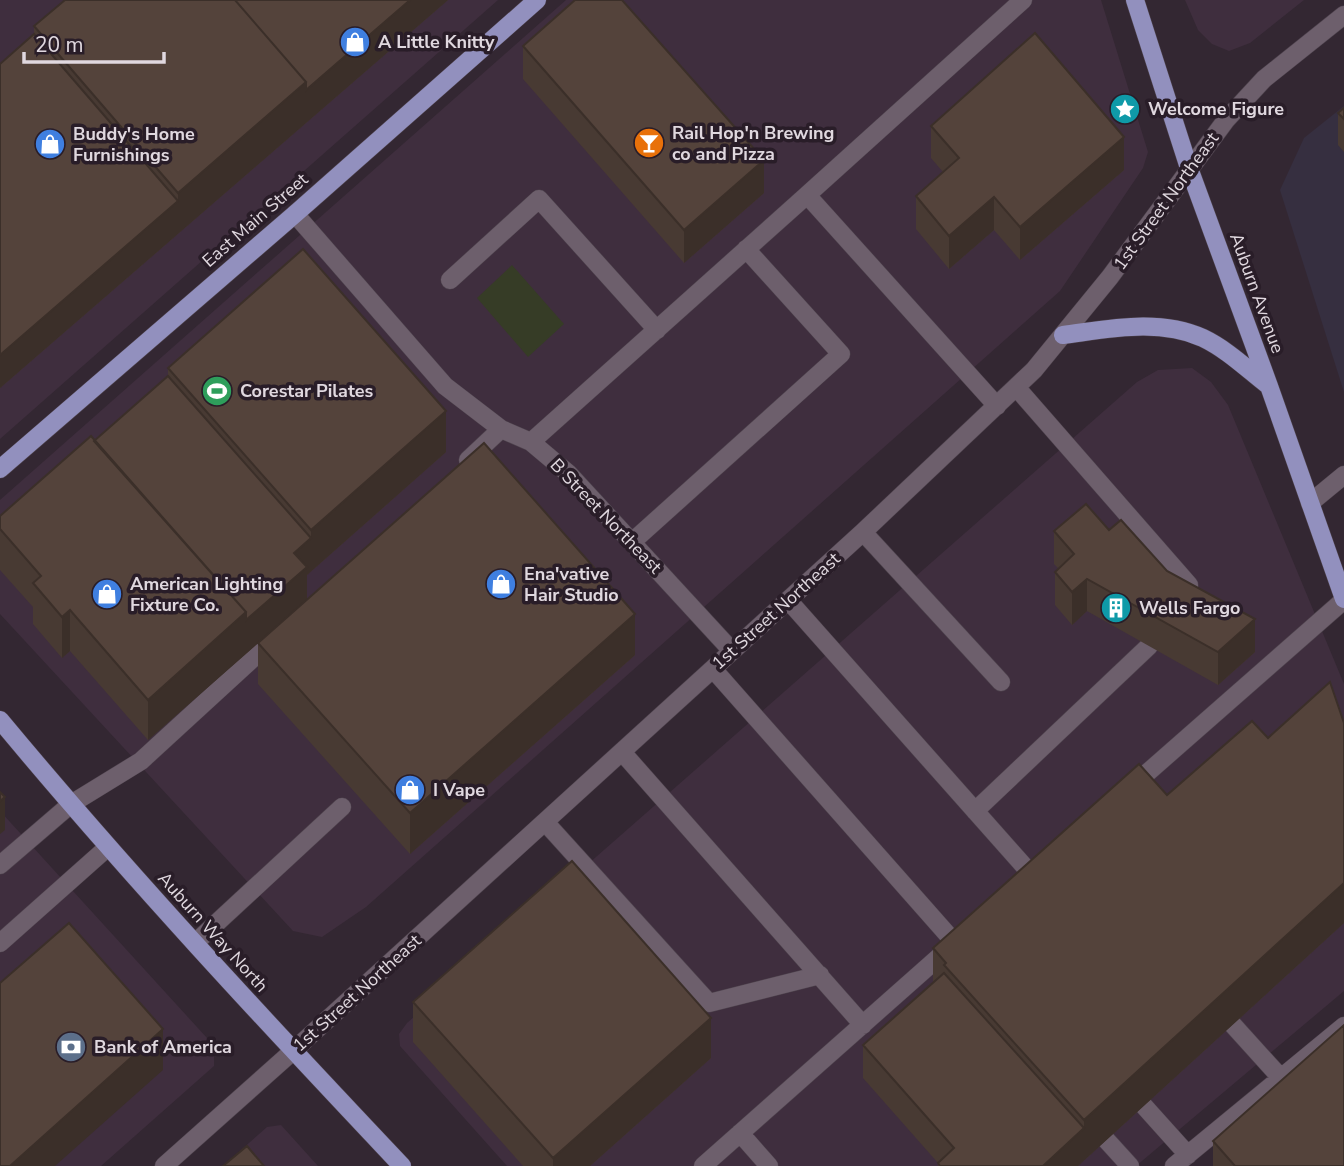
<svg xmlns="http://www.w3.org/2000/svg" width="1344" height="1166" font-family="'Nunito Sans',sans-serif">
	<style>
		.built { fill: #3f2e3e }
		.medical { fill: #362f40 }
		.green { fill: #363c26 }
		.lines { fill: none; stroke-linecap: round; stroke-linejoin: round }
		.minor-casing { stroke: #4e434d; stroke-width: 19 }
		.major-casing { stroke: #4e434d; stroke-width: 19 }
		.minor { stroke: #6d5f6c; stroke-width: 18 }
		.major { stroke: #9290be; stroke-width: 18 }
		.wall { fill: #483a33 }
		.shaded-wall { fill: #3b2f29 }
		.building { fill: #54433b; stroke: #3b2f29; stroke-width: 2 }
		.labels { text-anchor: middle; stroke-width: 7; stroke-linejoin: round; paint-order: stroke }
		.poi-label { font-size: 18px; font-weight: bold; fill: #e0d8df; stroke: #291d28; text-anchor: start }
		.street-label { font-size: 18px; fill: #e0d8df; stroke: #291d28 }
	</style>
	<rect width="100%" height="100%" fill="#332732"/>
	<path class="built" d="M0,0H498L0,439Z
		M566,0H1101L1148,152L1143,168L1060,291L366,907L322,937L293,931L0,614V500Z
		M1185,0H1304L1250,43L1229,51L1212,44L1198,30Z
		M1192,368L1211,382L1228,405L1344,684V991L1136,1166H507L400,1046L399,1034L407,1023L1137,382L1158,370Z
		M0,811L207,1038L214,1049V1066L101,1166H0Z
		M281,1125L318,1166H223L267,1127Z"/>
	<path class="medical" d="M1344,106V392L1280,190L1304,138Z"/>
	<path class="green" d="M512,265L564,324L528,357L477,298Z"/>
	<g class="lines">
		<g class="minor-casing">
			<path id="minor" d="M295,214L445,386L501,429L531,442L569,474L732,651
				M450,280L539,199L657,330
				M1016,387L1189,585V604
				M997,406L807,195L1023,0
				M531,442L807,195
				M468,460L501,429
				M1310,503L1344,475
				M863,532L1001,682
				M632,542L841,354L746,249
				M788,600L1032,875
				M713,669L955,943
				M622,752L863,1025
				M1130,788L1344,600
				M975,811L1149,646
				M545,822L709,1003L820,975
				M0,865L71,804L141,761L275,638
				M0,943L108,847
				M195,943L342,807
				M1233,1025L1281,1078
				M1144,1106L1188,1155
				M1090,1122L1130,1166
				M740,1133L769,1166
				M164,1166L293,1051L863,532L1016,387L1034,370L1110,277L1226,120L1264,79L1344,15
				M703,1166L949,948
				M1174,1166L1344,1026"/>
		</g>
		<g class="major-casing">
			<path id="major" d="M1135,0L1189,168L1269,386L1344,599
				M1063,335C1109,329 1159,318 1203,338C1228,350 1248,370 1269,386
				M0,469L295,214L537,0
				M0,720C128,874 265,1021 402,1166"/>
		</g>
		<use href="#minor" class="minor"/>
		<use href="#major" class="major"/>
	</g>
	<path class="wall" d="M65,0H448L0,388V64L34,34V26Z
		M523,46L764,193L684,263L523,79Z
		M1344,108V152L1338,145V113Z
		M931,126L1124,170L1020,260L994,230L949,269L916,229V196L943,172L931,158Z
		M168,368L446,452L307,575V600L148,740L70,651L62,658L33,624V607L0,570V516L94,441L168,376Z
		M1109,530L1167,571L1255,652L1218,685L1087,611L1072,625L1055,605V572L1058,568L1054,564V531Z
		M258,643L635,655L410,854L258,684Z
		M1344,723V923L1078,1166H938V1163L863,1078V1045L933,982V948L1167,795L1268,738Z
		M413,1002L711,1058L590,1166H523L413,1042Z
		M1213,1141L1344,1166H1213Z"/>
	<path class="shaded-wall" d="M410,0H448L0,388V355L178,201V193L306,82Z
		M1124,137V170L1020,260V227Z
		M764,160V193L684,263V230Z
		M994,197V230L949,269V236Z
		M446,411V452L307,575V600L148,740V700L246,612L294,553L311,538V530Z
		M1087,579V611L1072,625V592Z
		M70,610V651L62,658V617Z
		M635,614V655L410,854V813Z
		M1255,619V652L1218,685V652Z
		M5,797V830L0,834V801Z
		M1344,883V923L1078,1166H1043L1084,1128V1120Z
		M711,1018V1058L590,1166H553V1158Z
		M163,1029V1070L55,1166H10Z"/>
	<path class="building" d="M65,0H235L306,82L178,193L34,26Z
		M235,0H410L306,90V82Z
		M575,0H622L764,160L684,230L523,46Z
		M1035,33L1124,137L1020,227L994,197L949,236L916,196L959,158L931,126Z
		M34,34L178,201L0,355V64Z
		M1344,108V119L1338,113Z
		M303,249L446,411L311,530L168,368Z
		M168,376L311,538L294,553L307,567L246,620V612L94,441Z
		M91,436L246,612L148,700L70,610L62,617L33,583L41,576L0,529V516Z
		M484,443L635,614L410,813L258,643Z
		M1086,504L1109,530L1121,520L1167,571L1255,619L1218,652L1087,579L1072,592L1055,572L1074,554L1054,531Z
		M1330,682L1344,723V883L1084,1120L944,965L946,963L933,948L1139,764L1167,795L1252,721L1268,738Z
		M0,792L5,797L0,801Z
		M572,861L711,1018L553,1158L413,1002Z
		M69,923L163,1029L10,1166H0V983Z
		M944,973L1084,1128L1043,1166H940L938,1163L954,1148L863,1045Z
		M1344,1025V1166H1235L1213,1141Z
		M247,1146L264,1166H223Z"/>
	<defs>
		<g id="shop-disc" transform="scale(1.575)"><circle r="9.5" fill="#3f7fe0" stroke="#291d28"/><path d="M-5-2.5h2.3a2.7 3.5 0 0 1 5.4 0H5L5.5 6h-11ZM-1.5-2.5h3a1.5 2.3 0 0 0-3 0Z" fill="#fff"/></g>
		<g id="sight-disc" transform="scale(1.575)"><circle r="9.5" fill="#0f9aa8" stroke="#291d28"/><path d="M0-6L1.8-2.2L6-1.7L2.9 1.2L3.7 5.4L0 3.3L-3.7 5.4L-2.9 1.2L-6-1.7L-1.8-2.2Z" fill="#fff"/></g>
		<g id="bar-disc" transform="scale(1.575)"><circle r="9.5" fill="#e8710a" stroke="#291d28"/><path d="M-6-5H6L.8 .8V4.5H3.5V6h-7V4.5H-.8V.8Z" fill="#fff"/></g>
		<g id="stadium-disc" transform="scale(1.575)"><circle r="9.5" fill="#2e9e5b" stroke="#291d28"/><path d="M0-5a6.5 5 0 1 0 0 10a6.5 5 0 1 0 0-10ZM-3.5-1.8h7v3.6h-7Z" fill="#fff"/></g>
		<g id="building-disc" transform="scale(1.575)"><circle r="9.5" fill="#0f9aa8" stroke="#291d28"/><path d="M-4-6H4V6H1V3H-1V6H-4ZM-2.5-4.3h1.7v1.8h-1.7ZM.8-4.3h1.7v1.8H.8ZM-2.5-1h1.7V.8h-1.7ZM.8-1h1.7V.8H.8Z" fill="#fff"/></g>
		<g id="bank-disc" transform="scale(1.575)"><circle r="9.5" fill="#5c6f8a" stroke="#291d28"/><path d="M-6-4H6V4H-6ZM0-2.3a2.3 2.3 0 1 0 0 4.6a2.3 2.3 0 1 0 0-4.6Z" fill="#fff"/></g>
	</defs>
	<g fill-rule="evenodd">
		<use href="#shop-disc" x="355" y="42"/>
		<use href="#sight-disc" x="1125" y="109"/>
		<use href="#bar-disc" x="649" y="143"/>
		<use href="#shop-disc" x="50" y="144"/>
		<use href="#stadium-disc" x="217" y="391"/>
		<use href="#shop-disc" x="501" y="584"/>
		<use href="#shop-disc" x="107" y="594"/>
		<use href="#building-disc" x="1116" y="608"/>
		<use href="#shop-disc" x="410" y="790"/>
		<use href="#bank-disc" x="71" y="1047"/>
	</g>
	<g class="labels">
		<g class="poi-label">
			<text x="378" y="48">A Little Knitty</text>
			<text x="1148" y="115">Welcome Figure</text>
			<text x="672" y="139">Rail Hop'n Brewing<tspan x="672" dy="21">co and Pizza</tspan></text>
			<text x="73" y="140">Buddy's Home<tspan x="73" dy="21">Furnishings</tspan></text>
			<text x="240" y="397">Corestar Pilates</text>
			<text x="524" y="580">Ena'vative<tspan x="524" dy="21">Hair Studio</tspan></text>
			<text x="130" y="590">American Lighting<tspan x="130" dy="21">Fixture Co.</tspan></text>
			<text x="1139" y="614">Wells Fargo</text>
			<text x="433" y="796">I Vape</text>
			<text x="94" y="1053">Bank of America</text>
		</g>
		<g class="street-label">
			<text transform="translate(1166 201) rotate(-54)" y="6">1st Street Northeast</text>
			<text transform="translate(255 220) rotate(-41)" y="6">East Main Street</text>
			<text transform="translate(1257 293) rotate(70)" y="6">Auburn Avenue</text>
			<text transform="translate(606 516) rotate(46)" y="6">B Street Northeast</text>
			<text transform="translate(776 611) rotate(-42)" y="6">1st Street Northeast</text>
			<text transform="translate(213 932) rotate(48)" y="6">Auburn Way North</text>
			<text transform="translate(357 993) rotate(-42)" y="6">1st Street Northeast</text>
		</g>
	</g>
	<path d="M24 52v10h140v-10" fill="none" stroke="#e0d8df" stroke-width="3.5"/>
	<text x="35" y="52" font-size="21" fill="#e0d8df" stroke="#291d28" stroke-width="5" paint-order="stroke">20 m</text>
</svg>
